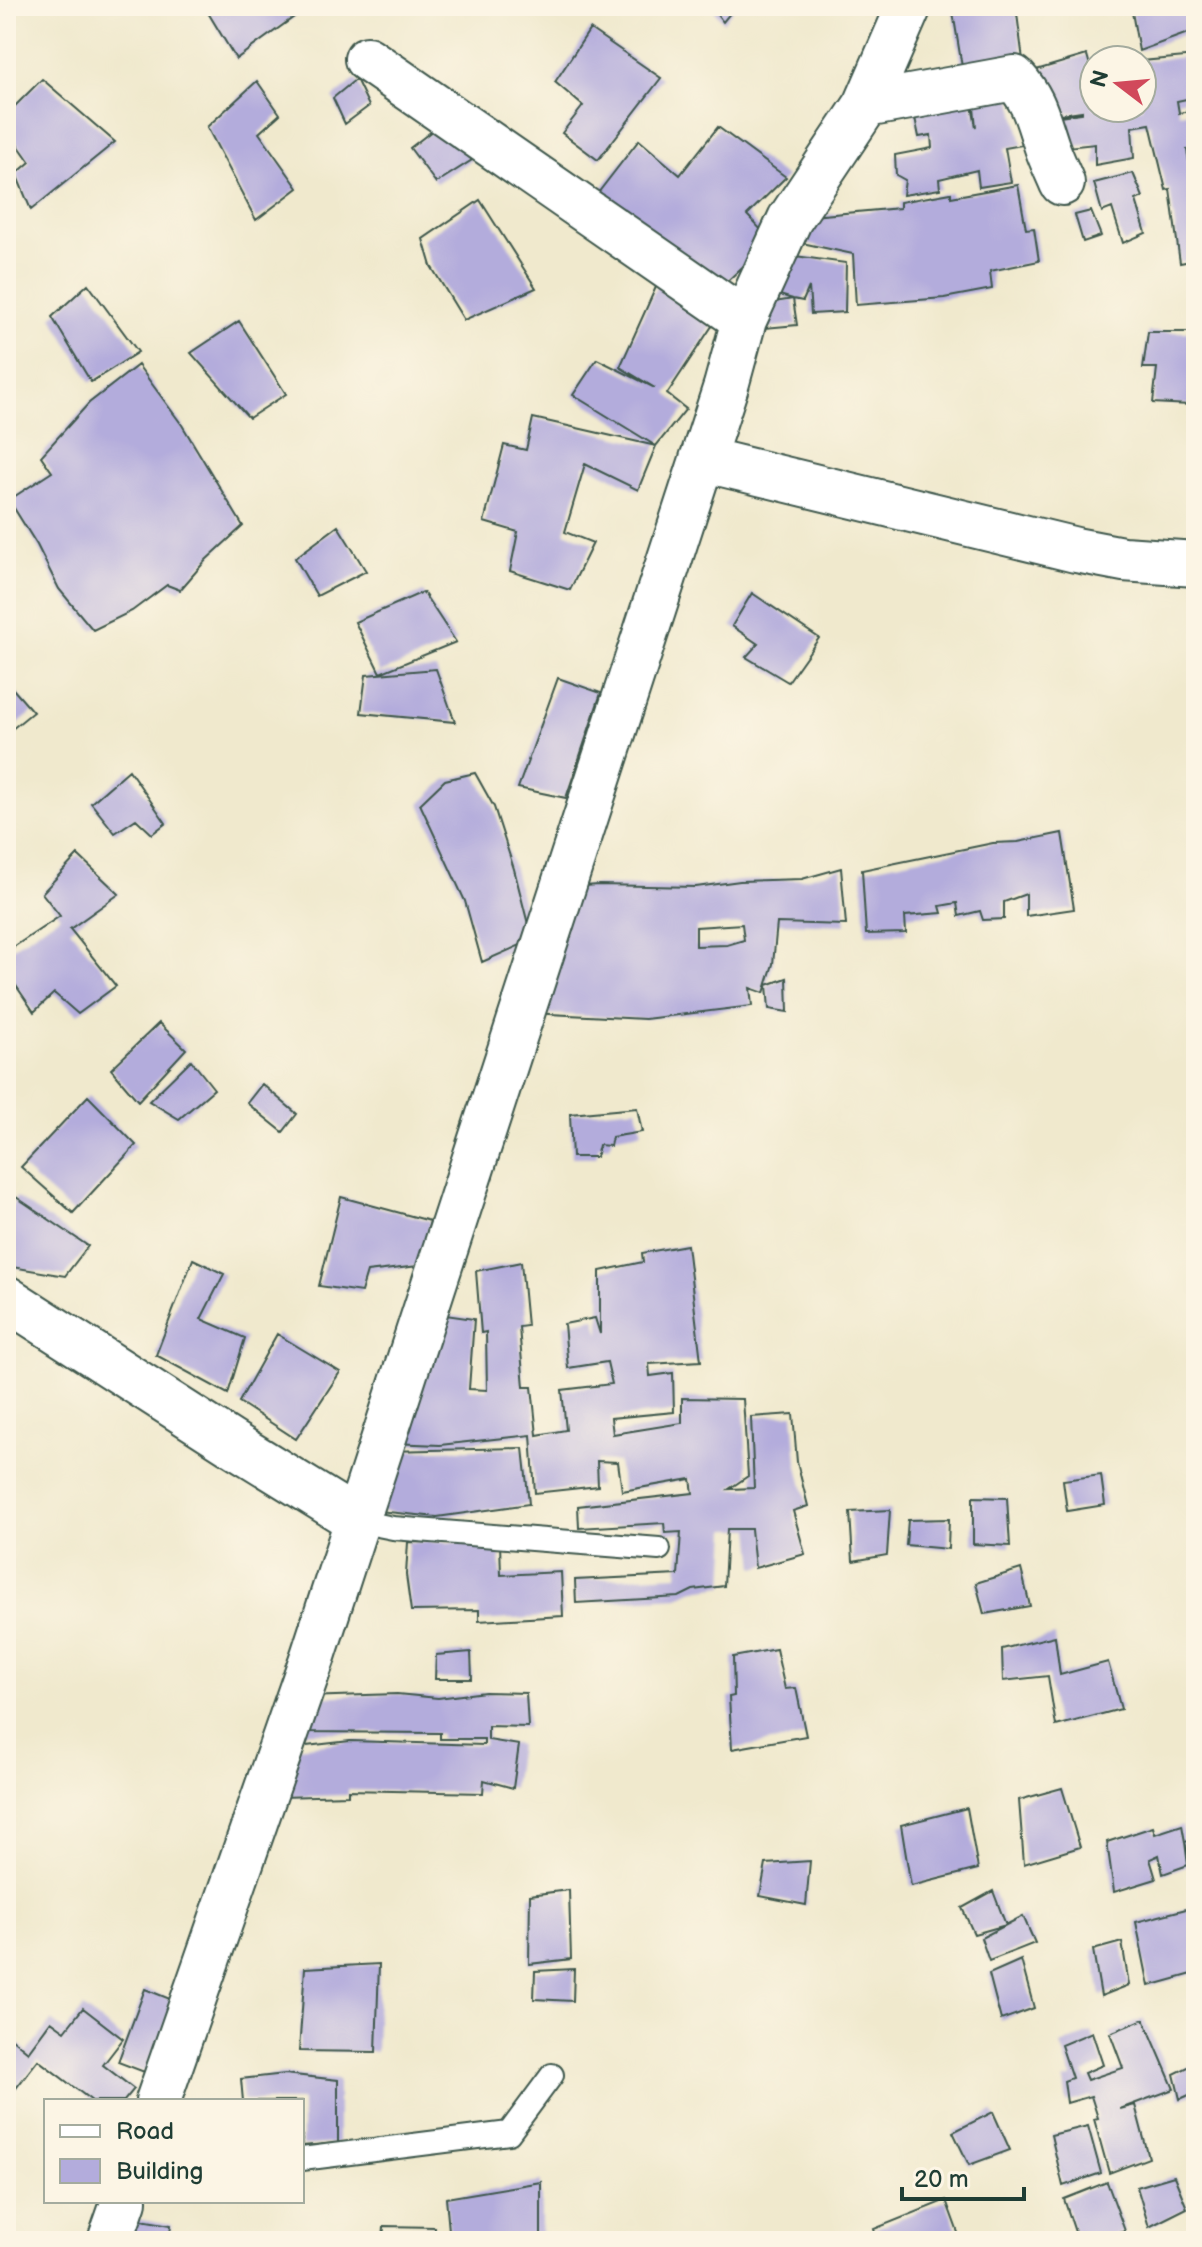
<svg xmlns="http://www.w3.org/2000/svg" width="1202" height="2247" font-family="'Balsamiq Sans',sans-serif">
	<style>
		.building { fill: #b3acdc; fill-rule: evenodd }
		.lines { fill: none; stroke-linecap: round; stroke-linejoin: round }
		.lane-casing { stroke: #3e574b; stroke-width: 26 }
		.street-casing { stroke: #3e574b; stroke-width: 48 }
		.lane { stroke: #fff; stroke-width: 22 }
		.street { stroke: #fff; stroke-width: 44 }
	</style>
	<rect width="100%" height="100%" fill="#fcf5e5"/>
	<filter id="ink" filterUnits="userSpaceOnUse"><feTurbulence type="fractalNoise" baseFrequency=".0125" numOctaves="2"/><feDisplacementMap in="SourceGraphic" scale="16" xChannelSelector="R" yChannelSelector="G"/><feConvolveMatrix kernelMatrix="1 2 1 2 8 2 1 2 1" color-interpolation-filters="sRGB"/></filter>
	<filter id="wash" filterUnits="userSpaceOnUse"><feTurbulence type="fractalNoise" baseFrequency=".006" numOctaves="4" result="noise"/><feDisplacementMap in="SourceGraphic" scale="32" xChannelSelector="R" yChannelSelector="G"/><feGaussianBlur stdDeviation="1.8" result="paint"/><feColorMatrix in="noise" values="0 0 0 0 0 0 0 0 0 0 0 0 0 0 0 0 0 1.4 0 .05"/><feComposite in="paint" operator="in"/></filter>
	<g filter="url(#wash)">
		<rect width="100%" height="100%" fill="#f0e9cd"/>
		<g id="blocks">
			<path class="building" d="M204,6H286L294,17L236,59Z
				M711,6H736L723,22Z
				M952,6H1016L1023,60L962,67Z
				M1144,6H1196V30L1139,51L1132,12Z
				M590,29L661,78L598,160L562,133L583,106L555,82Z
				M1087,55L1092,73H1094V108H1142V61L1196,56V97L1177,101L1179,113L1196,110V149L1187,150L1189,162L1196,160V260L1180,263L1170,189L1166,190L1150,124L1132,127L1134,158L1095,165V144L1048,149L1045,118L1082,113V111L1054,115L1033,71Z
				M42,79L115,142L31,210L16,174L30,162L6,128V115Z
				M356,79L369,106L345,124L333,98Z
				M257,81L280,114L259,133L298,188L256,220L207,127Z
				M1008,81L1022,145L1005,148L1011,182L979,187L977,170L939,179L940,189L903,195L905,180L896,175L895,155L932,148L931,135L919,137L911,98L969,89L976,127L972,88Z
				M437,127L472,160L436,183L410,148Z
				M718,127L786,177L747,215L767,236L753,257L721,287L598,193L639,140L680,175Z
				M1133,173L1143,197L1136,200L1146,233L1123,243L1112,208L1102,212L1094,183Z
				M1018,185L1026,229L1034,228L1039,261L990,271L992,289L944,298L856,305L853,254L802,243L812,216L900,208V202L951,193V197Z
				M480,200L536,288L464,320L431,266L423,239Z
				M1091,211L1101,236L1083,242L1075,215Z
				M795,256L846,263L845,312L811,314L809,287L803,301L793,299L797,325L765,328L768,303L793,299L776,294Z
				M660,278L718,317L667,394L686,409L656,446L573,395L597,359L655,388L620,367Z
				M88,284L138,352L91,382L52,317Z
				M239,321L286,394L249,418L191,353Z
				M1148,332H1195L1196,369L1190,405L1153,403L1157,368H1143Z
				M138,365L182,425L243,526L206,560L180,590L167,585L132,611L93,630L59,589L37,545L9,500L52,472L41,456L89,403Z
				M533,418L656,446L638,490L585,464L565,532L593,543L570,590L510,571L518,532L484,522L504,445L526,450Z
				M338,526L366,571L317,596L295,558Z
				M423,592L456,642L380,673L355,622Z
				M752,593L819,638L788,682L746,657L758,644L732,626Z
				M436,669L455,722L361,713L366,675Z
				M558,678L601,693L566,798L518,788Z
				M6,681L33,712L6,734Z
				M129,770L166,823L152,834L136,819L115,833L91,803Z
				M475,773L494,807L514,869L532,940L482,962L465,901L420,804L445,780Z
				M1062,833L1074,909L1026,916V894L1004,902V919L983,920L980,911L959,916L957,903L940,906L942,913L905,916L906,933L866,934L862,870L993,843L1018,842Z
				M78,855L119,894L70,929L116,986L78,1014L54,993L34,1012L6,971V952L60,916L42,893Z
				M841,868L846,925L777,923L773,964L764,993L750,988L752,1006L645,1019L531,1013L570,887L599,885L696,887L740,881L802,879ZM742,924L744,940L727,945L696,946V927Z
				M787,978L788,1012L769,1009L767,985Z
				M159,1023L186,1049L138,1101L111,1069Z
				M191,1060L214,1089L179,1119L149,1101Z
				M262,1084L297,1114L283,1132L247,1103Z
				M88,1096L136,1145L73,1213L21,1167Z
				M637,1108L642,1132L612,1137L610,1146L599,1145L596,1157H572L570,1114Z
				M16,1197L88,1246L65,1276L6,1266V1220Z
				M341,1197L430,1221L418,1266L367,1272L361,1292L319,1286Z
				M687,1245L701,1361L649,1364L650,1376L673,1373L674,1412L611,1418L613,1434L682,1423V1398L743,1399L748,1476L729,1489L754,1488L751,1417L793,1414L797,1462L808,1506L793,1511L805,1554L755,1568L751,1529H727L724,1586L693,1590L679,1597L576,1603L575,1580L678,1575L681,1532L665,1533L664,1523L579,1528L578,1506L693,1493L691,1479L622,1491L618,1462L597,1461L598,1486L535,1493L531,1435L440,1445L392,1443L432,1313L474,1319L469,1389L487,1390L486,1332L481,1333L476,1271L521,1262L527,1326L519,1327L524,1387H532L537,1435L566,1430L562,1390L612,1384L607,1362L568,1368L564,1324L595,1318L600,1334V1271L643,1262L642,1253Z
				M193,1259L224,1274L201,1319L245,1338L228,1394L156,1355Z
				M277,1334L340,1372L296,1439L239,1402Z
				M523,1448L529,1504L437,1517L368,1510L388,1451Z
				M1101,1475L1105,1505L1067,1511L1063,1480Z
				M973,1497L1007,1498L1010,1546L973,1544Z
				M890,1510L887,1555L853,1561L850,1512Z
				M949,1519L948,1549L906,1545L908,1520Z
				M408,1542L500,1543L501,1575L561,1572L563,1616L479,1621V1610L411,1611L406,1575Z
				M1021,1569L1030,1606L984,1614L976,1583Z
				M1055,1636L1060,1675L1108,1662L1121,1709L1056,1726L1048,1676L1003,1681L1002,1649Z
				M776,1649L785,1689L796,1688L806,1736L732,1749L729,1697L734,1696L733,1657Z
				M471,1652L472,1679H435L436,1655Z
				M485,1692L526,1693L528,1727L488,1726V1740L519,1745L513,1788L484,1780L483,1793L348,1790V1795L281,1797L289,1748L350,1741L484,1745V1739H440V1733L299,1732L305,1697L397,1694L438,1698Z
				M1062,1788L1080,1847L1024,1864L1019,1800Z
				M967,1808L978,1869L911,1886L901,1825Z
				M1182,1825L1185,1842L1196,1839V1878L1185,1842L1188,1865L1163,1874L1159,1855L1150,1859L1156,1879L1114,1892L1107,1842L1153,1827L1155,1834Z
				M810,1861L806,1905L760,1896L766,1864Z
				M569,1890L571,1959L529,1964L530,1895Z
				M993,1891L1006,1925L1023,1916L1035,1943L989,1961L981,1938L1006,1925L974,1934L962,1908Z
				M1190,1908L1196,1931V1973L1149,1986L1136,1922Z
				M1122,1942L1129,1985L1101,1996L1093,1950Z
				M1021,1960L1034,2008L1001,2020L989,1974Z
				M379,1964L376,2052L299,2051L305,1968Z
				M574,1969L573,2001L534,1999L535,1971Z
				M145,1989L175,2001L147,2073L118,2062Z
				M83,2008L123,2039L103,2065L134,2089L124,2101H92L38,2060L6,2101V2034L28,2052L51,2021L65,2031Z
				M1144,2019L1174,2089L1120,2109L1135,2105L1149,2158L1109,2173L1094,2119L1098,2118L1091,2096L1067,2103L1064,2081L1072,2078L1061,2045L1092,2032L1103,2065L1084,2073L1087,2080L1123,2068L1110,2033Z
				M1196,2063V2092L1180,2099L1174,2074Z
				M285,2074L338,2080V2143L302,2146V2101H243L241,2079Z
				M993,2112L1010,2150L969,2165L953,2132Z
				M1088,2126L1101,2173L1063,2186L1051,2135Z
				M1174,2176L1187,2208L1149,2227L1137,2187Z
				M541,2182V2241H450L446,2198Z
				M1107,2182L1125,2231L1099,2241H1078L1064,2199Z
				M946,2200L961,2241H877L874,2229Z
				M129,2218L171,2225L169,2241H122Z
				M384,2226L435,2227L434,2241H383Z"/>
		</g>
	</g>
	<g filter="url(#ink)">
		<use href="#blocks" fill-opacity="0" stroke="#3e574b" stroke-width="2"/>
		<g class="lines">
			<g class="lane-casing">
				<path id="lane" d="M358,1521L393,1528L659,1549
					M302,2159L509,2133L552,2075"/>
			</g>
			<g class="street-casing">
				<path id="street" d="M367,59L744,320
					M866,105L1014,78C1035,101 1037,118 1047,147C1051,159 1057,171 1062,183
					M702,459L1076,550L1123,559L1196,564
					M6,1298L230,1442L358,1521
					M158,2101L313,1656L726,386L744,320L790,219L866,105L909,6
					M110,2241L124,2201"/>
			</g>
			<use href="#lane" class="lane"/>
			<use href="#street" class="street"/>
		</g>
	</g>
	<rect width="1202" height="2247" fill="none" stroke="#fcf5e5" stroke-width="32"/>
	<rect x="44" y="2099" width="260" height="104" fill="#fcf5e5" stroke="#a4ab9e" stroke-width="2"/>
	<rect x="60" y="2125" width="40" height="12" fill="#ffffff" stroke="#a4ab9e" stroke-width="2"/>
	<text x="116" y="2139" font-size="24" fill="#1f3d34">Road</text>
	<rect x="60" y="2159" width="40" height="24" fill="#b3acdc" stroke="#a4ab9e" stroke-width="2"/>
	<text x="116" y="2179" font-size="24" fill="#1f3d34">Building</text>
	<g transform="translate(1118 84) rotate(286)"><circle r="38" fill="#fcf5e5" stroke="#a4ab9e" stroke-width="2"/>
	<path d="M0-6L14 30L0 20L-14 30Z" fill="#d1495b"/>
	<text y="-12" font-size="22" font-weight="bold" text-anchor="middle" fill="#1f3d34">N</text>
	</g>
	<path d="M902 2187v12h122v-12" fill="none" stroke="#1f3d34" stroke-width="4"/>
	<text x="914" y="2187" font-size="24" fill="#1f3d34" stroke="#fcf5e5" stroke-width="6" paint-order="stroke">20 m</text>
</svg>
